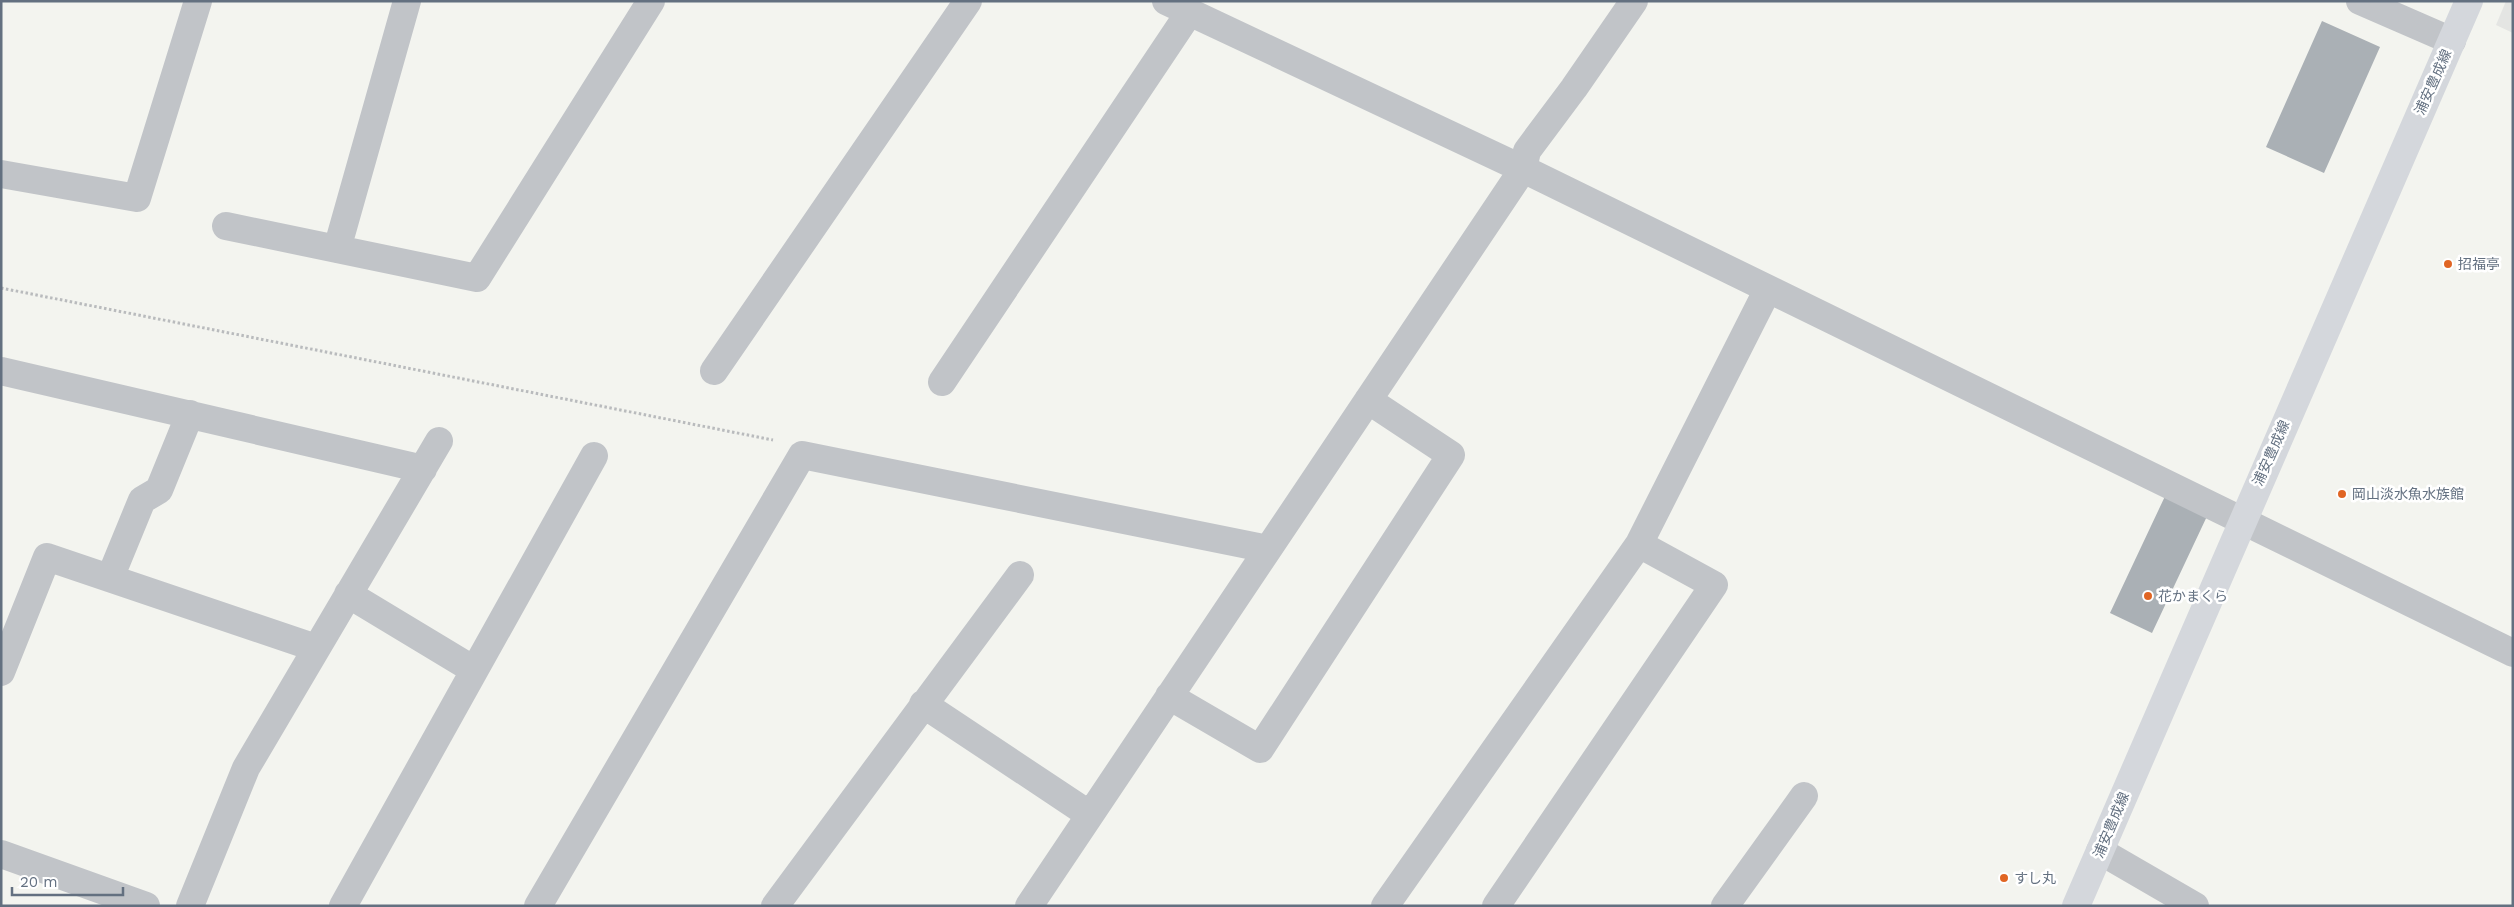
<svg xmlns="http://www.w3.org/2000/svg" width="2514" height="907" font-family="'Work Sans','Noto Sans JP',sans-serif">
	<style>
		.built { fill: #e4e5e3 }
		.building { fill: #aab0b5 }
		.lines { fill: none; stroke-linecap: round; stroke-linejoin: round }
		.path { stroke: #b9bbbd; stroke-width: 3; stroke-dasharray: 2.5 2.5; stroke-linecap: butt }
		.minor { stroke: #c1c4c8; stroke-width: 28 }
		.major { stroke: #d4d7dc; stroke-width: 28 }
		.poi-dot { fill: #e06523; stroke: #fff; stroke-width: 2 }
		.labels { text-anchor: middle; stroke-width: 5; stroke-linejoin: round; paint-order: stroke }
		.street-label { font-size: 14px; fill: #637080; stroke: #fff }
		.poi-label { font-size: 14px; fill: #637080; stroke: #fff; text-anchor: start }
	</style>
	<rect width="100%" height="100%" fill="#f3f4ef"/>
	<path class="built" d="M2506,1H2513V33L2496,25Z"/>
	<path class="building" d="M2322,21L2380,47L2324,173L2266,147Z
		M2167,492L2209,512L2152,633L2110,613Z"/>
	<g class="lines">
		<path class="path" d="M1,288L773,440"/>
		<path class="minor" d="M1166,1L1523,169L2513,653
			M2360,1L2452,41
			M1,174L137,198L198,1
			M226,226L477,278L651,1
			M337,249L407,1
			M1,371L423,469
			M714,371L968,1
			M942,382L1189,13
			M110,578L142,500L159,490L190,414
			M348,594L474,670
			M1,672L47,557L316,648
			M1169,696L1260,749L1451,455L1368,400
			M923,704L1090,815
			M2100,851L2195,906
			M1,854L146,906
			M190,906L246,768L439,441
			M343,906L594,456
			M538,906L802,455L1268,549
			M775,906L1020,575
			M1029,906L1523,169L1527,151L1574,88L1634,1
			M1385,906L1639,544L1768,289
			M1496,906L1714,585L1639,544
			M1725,906L1804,796"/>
		<path class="major" d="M2076,906L2469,1"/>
	</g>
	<g class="poi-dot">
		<circle cx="2448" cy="264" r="5"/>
		<circle cx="2342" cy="494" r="5"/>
		<circle cx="2148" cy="596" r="5"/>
		<circle cx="2004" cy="878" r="5"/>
	</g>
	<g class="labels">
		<g class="street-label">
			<text transform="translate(2433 82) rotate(-66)" y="5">浦安豊成線</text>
			<text transform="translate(2271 453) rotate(-66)" y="5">浦安豊成線</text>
			<text transform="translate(2111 825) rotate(-67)" y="5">浦安豊成線</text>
		</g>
		<g class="poi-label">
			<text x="2458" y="269">招福亭</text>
			<text x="2352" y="499">岡山淡水魚水族館</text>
			<text x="2158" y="601">花かまくら</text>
			<text x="2014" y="883">すし丸</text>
		</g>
	</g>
	<rect width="2514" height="907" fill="none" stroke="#637080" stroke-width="5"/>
	<path d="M12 887v8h111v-8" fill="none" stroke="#637080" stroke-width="2.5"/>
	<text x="20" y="887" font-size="15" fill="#637080" stroke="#ffffff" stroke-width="4" paint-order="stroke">20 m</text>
</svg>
